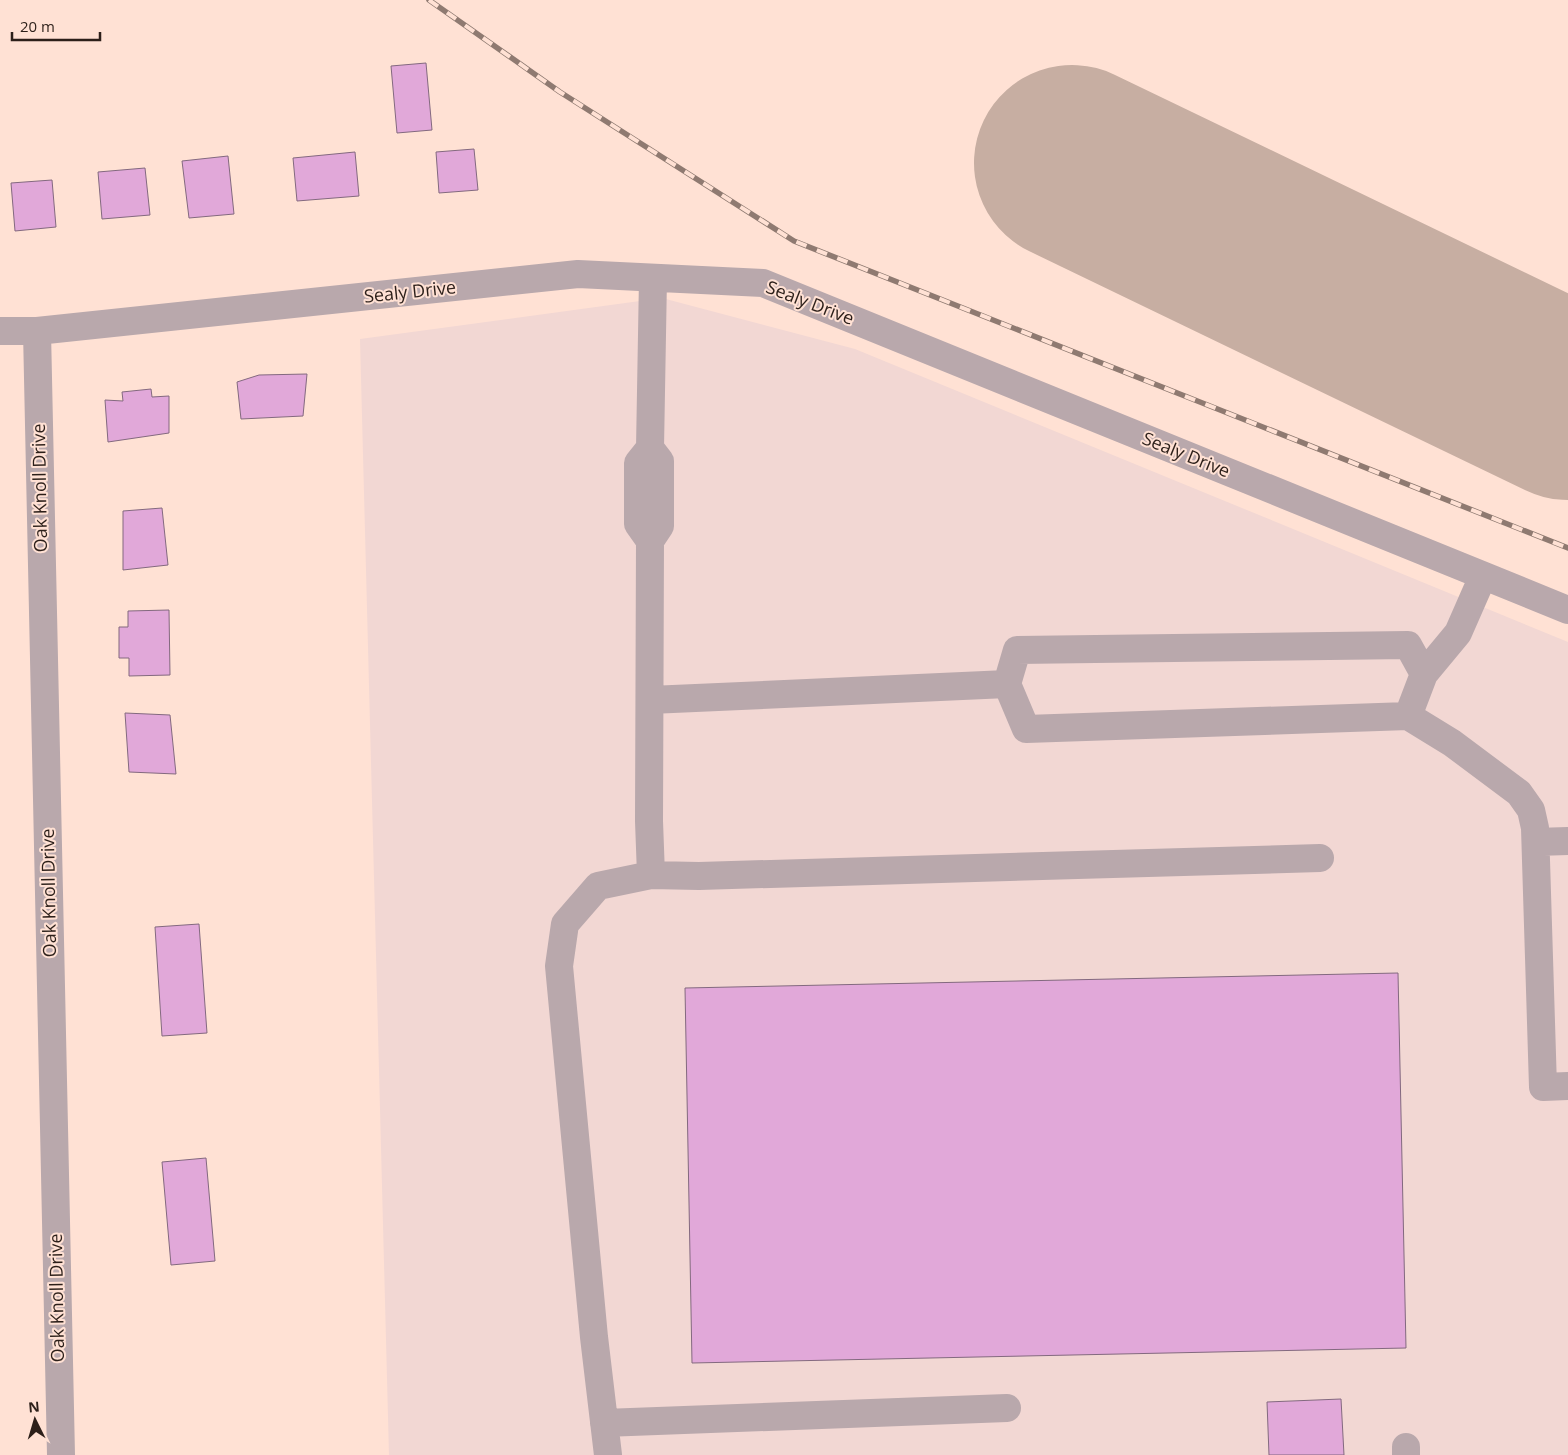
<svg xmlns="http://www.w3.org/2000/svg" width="1568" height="1455" font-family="'Open Sans',sans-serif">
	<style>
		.industrial { fill: #f2d7d3 }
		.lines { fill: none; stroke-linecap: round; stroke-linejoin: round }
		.runway { stroke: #c7aea2; stroke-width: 196 }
		.building { fill: #e1a8d9; stroke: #83697f }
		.minor { stroke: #b9a8ac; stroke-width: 28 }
		.rail-casing { stroke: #8f7a71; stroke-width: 5.5 }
		.rail { stroke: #ffe1d4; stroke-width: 4; stroke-dasharray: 11; stroke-linecap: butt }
		.labels { text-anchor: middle; stroke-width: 4; stroke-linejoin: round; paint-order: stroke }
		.street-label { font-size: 18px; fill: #2c1f19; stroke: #ffe1d4 }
	</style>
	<rect width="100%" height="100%" fill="#ffe1d4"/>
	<path class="industrial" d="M662,298L855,349L1568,642V1455H389L360,339Z"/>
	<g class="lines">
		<path class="runway" d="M1072,163L1568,402"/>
	</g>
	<path class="building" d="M426,63L432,130L397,133L391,66Z
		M474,149L478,190L439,193L436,152Z
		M355,152L359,196L297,201L293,158Z
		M228,156L234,214L189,218L182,161Z
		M145,168L150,215L102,219L98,172Z
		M52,180L56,227L15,231L11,183Z
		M307,374L303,416L241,419L237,382L259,375Z
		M151,389L152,397L169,396V433L108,442L105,400L123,401L122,392Z
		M162,508L168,565L123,570V511Z
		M169,610L170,675L129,676V658H119V627H128V611Z
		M125,713L170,715L176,774L129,772Z
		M199,924L207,1033L162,1036L155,927Z
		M1398,973L1406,1348L692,1363L685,988Z
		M206,1158L215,1261L171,1265L162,1162Z
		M1341,1399L1344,1455H1269L1267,1402Z"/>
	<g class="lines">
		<path class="minor" d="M0,331H37L578,274L763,283L1568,610
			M37,331L61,1455
			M650,448L660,461V526L650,541
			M1424,674L1458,633L1483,576
			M650,700L1007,684L1017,650L1408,645L1424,674L1408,716L1026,729L1007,684
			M1408,716L1452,743L1519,793L1531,810L1535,828L1543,1087L1568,1086
			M1536,842L1568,841
			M651,875L699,876L1320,858
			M604,1423L1007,1408
			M1406,1447V1455
			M608,1455L594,1337L559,966L565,924L598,886L651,875L649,821L650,541L638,524V463L650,448L653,278"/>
		<g class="rail-casing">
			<path id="rail" d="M429,0L560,92L794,241L1568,548"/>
		</g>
		<use href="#rail" class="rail"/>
	</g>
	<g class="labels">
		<g class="street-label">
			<text transform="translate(410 292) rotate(-6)" y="6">Sealy Drive</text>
			<text transform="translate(810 303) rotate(21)" y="6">Sealy Drive</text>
			<text transform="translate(1186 455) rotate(22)" y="6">Sealy Drive</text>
			<text transform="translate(40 488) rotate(-91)" y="6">Oak Knoll Drive</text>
			<text transform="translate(49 893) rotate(-91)" y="6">Oak Knoll Drive</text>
			<text transform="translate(57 1298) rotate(-91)" y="6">Oak Knoll Drive</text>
		</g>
	</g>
	<g transform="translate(35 1420) rotate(355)" stroke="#ffe1d4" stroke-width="4" paint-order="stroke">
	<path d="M0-4L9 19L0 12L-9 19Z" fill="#2c1f19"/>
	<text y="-8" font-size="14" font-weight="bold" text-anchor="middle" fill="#2c1f19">N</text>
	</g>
	<path d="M12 32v8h88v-8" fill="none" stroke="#2c1f19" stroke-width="2.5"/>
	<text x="20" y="32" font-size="15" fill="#2c1f19" stroke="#ffe1d4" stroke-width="4" paint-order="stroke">20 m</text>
</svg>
